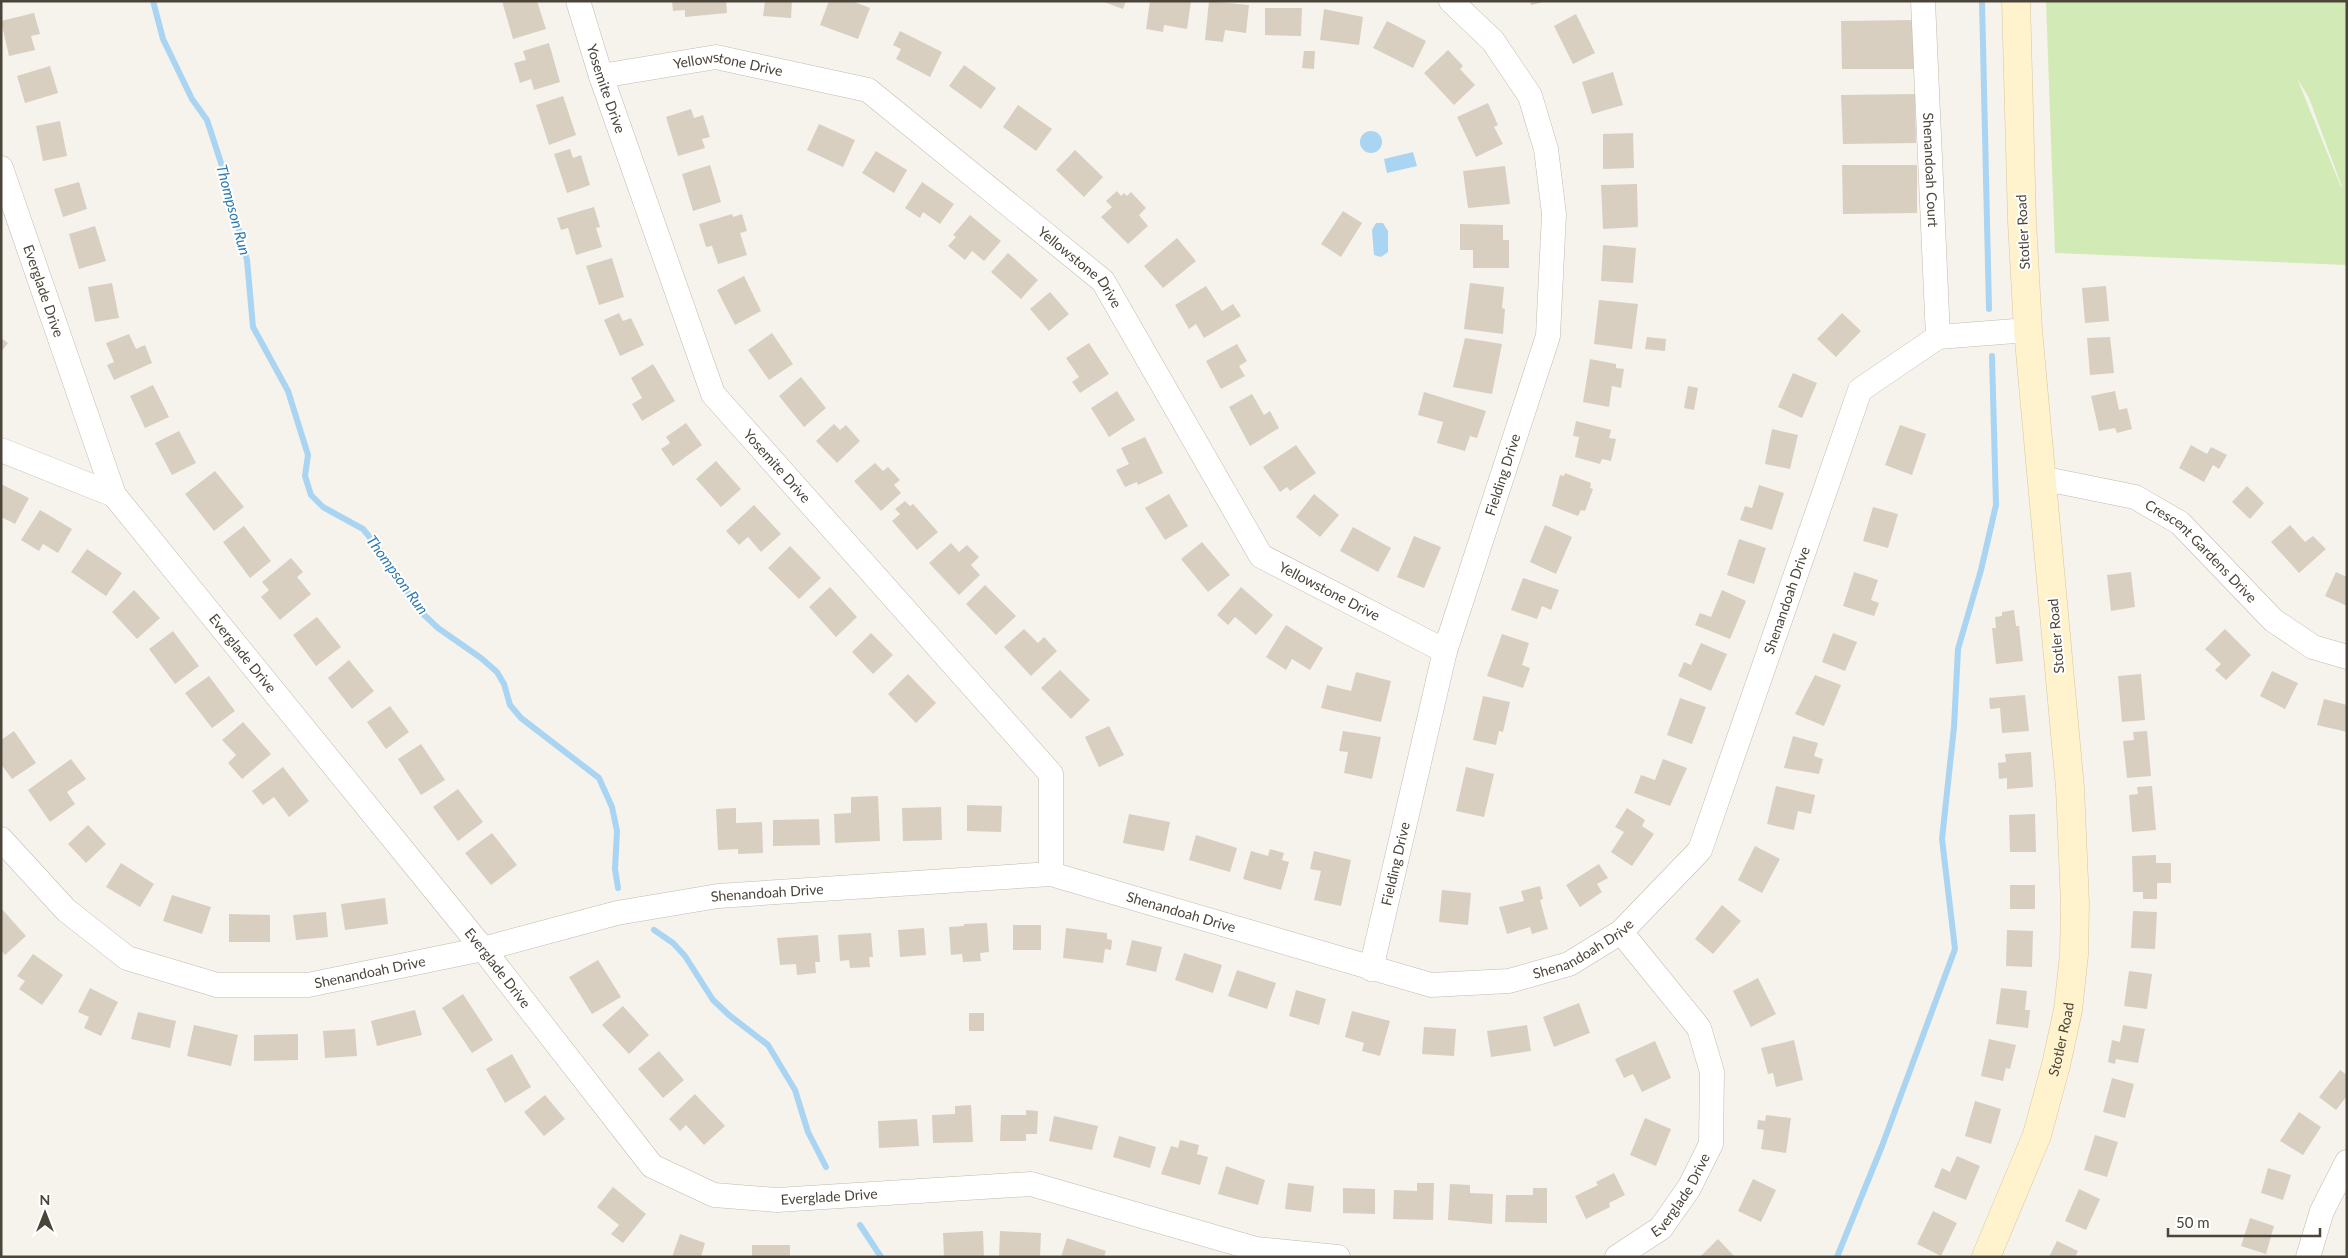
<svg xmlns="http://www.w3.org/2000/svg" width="2348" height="1258" font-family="Lato,sans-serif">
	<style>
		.green { fill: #d2eab5; fill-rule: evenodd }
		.water { fill: #a9d4f2 }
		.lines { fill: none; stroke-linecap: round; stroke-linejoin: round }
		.stream { stroke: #a9d4f2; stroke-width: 6 }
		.building { fill: #d8cfc1 }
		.street-casing { stroke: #c2bbae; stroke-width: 25 }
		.secondary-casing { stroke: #d6c79b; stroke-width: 29 }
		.street { stroke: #fff; stroke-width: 24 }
		.secondary { stroke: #fff3cd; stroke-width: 28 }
		.labels { text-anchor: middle; stroke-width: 4; stroke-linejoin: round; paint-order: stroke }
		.street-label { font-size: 14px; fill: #4b4439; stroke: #fff }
		.water-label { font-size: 15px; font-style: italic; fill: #2e7ab2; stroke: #fff }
	</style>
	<rect width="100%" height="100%" fill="#f6f3ec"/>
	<path class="green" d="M2046,1H2347V265L2055,253ZM2297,78L2309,98L2342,187H2341Z"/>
	<path class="water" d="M1360 142a11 11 0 1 1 22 0a11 11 0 1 1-22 0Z
		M1413,152L1417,166L1387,173L1384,159Z
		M1376,223H1383L1388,231V252L1381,257L1374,255L1372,230Z"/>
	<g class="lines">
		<path class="stream" d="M153,1L163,39L192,99L207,120L222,166L247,260L253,327L288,391L308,455L305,476L311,495L323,507L363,529L378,547L420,611L438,628L481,658L497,672L504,684L510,705L521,718L599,778L612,807L617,831L615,869L618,888
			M1982,1L1989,309
			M654,930L673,943L685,956L713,1000L729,1015L768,1045L795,1090L808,1132L826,1167
			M860,1225L881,1257
			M1837,1257L1882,1146L1955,949L1942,839L1954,727L1958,649L1981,570L1996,505L1992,356"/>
	</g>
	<path class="building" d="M502,1H537L546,29L513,39Z
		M672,1H726L727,13L685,17V10L673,11Z
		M765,1H792L791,18L763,16Z
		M829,1H852L870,8L858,39L820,25Z
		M1101,1H1126L1123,9Z
		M1150,1H1191L1187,29L1164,25L1163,32L1146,29Z
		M1209,1L1249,5L1246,33L1225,30L1223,42L1205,40Z
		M1530,1H1543V2L1531,5Z
		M1265,8H1302L1301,36L1265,35Z
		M1324,9L1363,17L1359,45L1320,40Z
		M34,13L40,34L31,36L35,50L9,56L1,21Z
		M1576,14L1595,53L1573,64L1554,26Z
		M1915,20L1916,69H1842L1841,21Z
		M1387,21L1426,41L1413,68L1373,48Z
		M900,31L942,52L930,77L896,59L901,49L893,45Z
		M549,43L560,82L534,90L531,79L520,83L514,63L526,60L523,51Z
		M1448,50L1463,66L1460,69L1475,85L1454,105L1424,73Z
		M1304,51H1315L1314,69L1302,68Z
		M964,65L996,88L981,109L949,86Z
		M50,66L58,93L25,103L17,76Z
		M1613,72L1623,105L1592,114L1582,82Z
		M1915,94L1916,143L1843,144L1841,95Z
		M563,96L576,135L549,145L536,105Z
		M1488,103L1498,125L1494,127L1503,144L1476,157L1457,117Z
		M1018,105L1052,129L1036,151L1003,127Z
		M691,109L694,118L703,115L710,137L702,139L705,148L678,156L666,117Z
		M60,121L67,156L43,161L36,126Z
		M819,124L855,140L843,167L807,150Z
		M1633,133L1634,168L1603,169V134Z
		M570,149L573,158L581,155L590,185L567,193L554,154Z
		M1075,150L1103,177L1084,197L1056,170Z
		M876,151L907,170L894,193L862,173Z
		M710,165L721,202L693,211L682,174Z
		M1842,165H1917V213L1843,214Z
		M1505,166L1510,204L1468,208L1463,171Z
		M79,182L87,209L63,217L54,189Z
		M922,182L954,204L940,224L923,212L920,218L905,208Z
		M1637,184L1638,227L1603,229L1601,185Z
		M1117,191L1121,196L1124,193L1127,196L1131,192L1146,208L1139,215L1148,226L1128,244L1101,217L1112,207L1106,201Z
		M594,207L600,227L596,228L602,247L576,255L568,228L561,230L557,218Z
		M1343,211L1362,223L1341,257L1321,244Z
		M732,214L733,217L742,214L747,231L740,233L747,255L718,264L712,246L706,247L699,224Z
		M970,215L1001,241L984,261L972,251L965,260L948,246L956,237L953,235Z
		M1460,224L1503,225V240H1509V268H1473V250H1460Z
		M95,226L106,261L79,269L69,234Z
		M1177,238L1196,261L1163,288L1144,266Z
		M1603,245L1636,248L1633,283L1601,281Z
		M1008,253L1038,280L1021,299L991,272Z
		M612,258L624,297L599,305L586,266Z
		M744,276L761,311L735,325L717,290Z
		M112,283L119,318L95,322L88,287Z
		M1470,283L1504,287L1502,308L1505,309L1503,334L1464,329Z
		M1206,286L1222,311L1233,304L1241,316L1204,338L1196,324L1189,329L1175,305Z
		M2106,286L2109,321L2085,323L2082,288Z
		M1050,292L1069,314L1049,331L1030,309Z
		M1599,300L1638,304L1632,349L1594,344Z
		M619,313L623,321L631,318L644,345L620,356L604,320Z
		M1842,313L1861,331L1836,357L1817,339Z
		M772,333L793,364L769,380L748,350Z
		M129,334L136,349L145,345L152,363L114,380L107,365L114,362L106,343Z
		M1647,337L1666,339L1665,351L1645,349Z
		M2110,337L2114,373L2090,375L2087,338Z
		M1,338L8,343L1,352Z
		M1465,338L1502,344L1492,394L1453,387Z
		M1089,343L1109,374L1080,393L1072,382L1079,377L1066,358Z
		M1237,344L1247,361L1239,366L1245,376L1221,389L1206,361Z
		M1590,359L1616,364V368L1624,369L1621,388L1612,386L1609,407L1583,402Z
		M653,364L675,401L642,421L632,404L642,398L631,378Z
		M1793,373L1817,383L1802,418L1778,407Z
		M801,377L826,408L804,427L779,396Z
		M153,385L169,417L145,428L130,396Z
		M1688,386L1698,388L1694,410L1684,408Z
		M1117,391L1135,420L1109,437L1091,408Z
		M2115,391L2119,410L2127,408L2132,429L2117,433L2115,428L2099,431L2091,396Z
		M1424,392L1486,411L1477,438L1470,436L1465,451L1437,443L1443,422L1418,415Z
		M1252,394L1264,415L1270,411L1279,428L1250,446L1229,407Z
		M1576,421L1611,430L1609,438L1616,439L1611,461L1602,459L1600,464L1575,457L1579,437L1573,436Z
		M686,423L702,445L673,466L661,449L670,443L666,437Z
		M834,424L840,430L846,425L860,441L837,463L816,441Z
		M1900,425L1926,434L1912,475L1885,465Z
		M1772,429L1798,435L1790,469L1765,464Z
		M179,431L196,463L172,475L155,443Z
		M1145,437L1163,473L1138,485L1137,482L1125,487L1116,470L1129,464L1121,448Z
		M1296,445L1316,473L1290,491L1287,487L1280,492L1263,467Z
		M2191,445L2207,454L2211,447L2227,455L2219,469L2213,465L2204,482L2179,468Z
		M716,461L741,489L721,507L696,479Z
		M875,463L883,471L888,467L900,480L894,485L901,493L881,511L854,481Z
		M215,471L244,507L214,531L185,494Z
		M1565,473L1591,483L1590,488L1593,489L1585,511L1581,510L1578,516L1552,506L1560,475L1564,476Z
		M1,484L29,498L15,524L1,517Z
		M1759,485L1784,493L1772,530L1740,520L1745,506L1752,508Z
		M2247,486L2264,503L2250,519L2232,502Z
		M1169,494L1188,526L1165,540L1145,508Z
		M1314,494L1339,515L1320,537L1296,517Z
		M905,501L910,506L913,504L938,532L917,550L892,521L900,514L895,509Z
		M754,505L781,534L761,552L748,537L739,545L726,531Z
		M1873,507L1898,514L1888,548L1863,541Z
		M40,510L72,529L58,553L43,544L39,551L21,540Z
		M1545,525L1572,537L1556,574L1530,562Z
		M2290,525L2305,542L2313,536L2326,549L2299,573L2271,542Z
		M244,526L271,561L250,578L223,542Z
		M1353,527L1391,548L1378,572L1340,551Z
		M1414,536L1441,547L1424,588L1397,577Z
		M1739,539L1766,548L1754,584L1727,575Z
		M1202,542L1230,575L1208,592L1181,559Z
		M951,543L959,552L967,545L979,557L971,565L980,575L959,595L929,563Z
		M790,546L821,578L799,599L768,568Z
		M87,549L122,573L106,596L71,572Z
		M291,558L303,572L297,577L311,594L280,620L261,597L269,590L262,582Z
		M1854,572L1878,580L1871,600L1879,603L1874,616L1843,606Z
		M2131,572L2135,607L2111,611L2107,575Z
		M2336,572L2347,577V606L2325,596Z
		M1523,578L1559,590L1551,610L1542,606L1537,619L1511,610Z
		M985,585L1016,616L996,635L966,604Z
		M830,587L857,617L836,637L809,607Z
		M1241,587L1273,615L1256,635L1235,617L1228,625L1217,615Z
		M134,590L160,618L137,639L112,612Z
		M1722,590L1746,601L1730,639L1695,625L1700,613L1711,617Z
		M2014,610L2016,626H2019L2023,661L1996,664L1992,628H1996L1995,617L2002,616V612Z
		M317,617L341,647L316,666L293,635Z
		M1286,625L1323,648L1310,670L1292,659L1286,670L1266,657Z
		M1024,629L1038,643L1044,637L1057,651L1031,676L1004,647Z
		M2225,629L2251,655L2226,680L2215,670L2221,664L2205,649Z
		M173,631L199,666L175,684L149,649Z
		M871,633L893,655L873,674L852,652Z
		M1833,633L1857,642L1845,671L1822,662Z
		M1502,634L1529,643L1522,665L1530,668L1523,688L1487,676Z
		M1701,643L1727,654L1711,691L1678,676L1684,662L1691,665Z
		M349,660L374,691L352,709L328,678Z
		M1060,670L1090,700L1071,719L1041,688Z
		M2272,671L2298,683L2285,709L2260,696Z
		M1356,672L1391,681L1381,722L1321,708L1327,685L1351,691Z
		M908,674L936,703L916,723L888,694Z
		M2141,674L2145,720L2122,722L2118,676Z
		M1815,675L1841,685L1824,726L1795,714Z
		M209,676L235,711L212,728L185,693Z
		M2025,695L2029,731L2002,733L2000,708L1990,709L1989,698Z
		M1483,696L1510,702L1503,732L1499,731L1496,745L1473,740Z
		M1680,698L1706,707L1692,744L1667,735Z
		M2324,699L2347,705V732L2317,725Z
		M390,706L409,732L386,749L367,722Z
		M243,722L271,754L242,779L228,763L236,755L222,740Z
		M1109,726L1124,755L1099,767L1085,737Z
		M14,731L36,763L12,779L1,764V740Z
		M1343,731L1381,737L1372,779L1344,773L1348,752L1339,751Z
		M2147,731L2151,776L2127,778L2123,741L2134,740L2133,732Z
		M1793,736L1818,743L1814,756L1823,759L1819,774L1784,768Z
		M421,744L445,780L421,795L398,759Z
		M2031,752L2033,787L2007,789V778L1999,779L1998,763L2006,762L2005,754Z
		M71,759L86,779L67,792L75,804L50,822L28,790Z
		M1663,759L1687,768L1670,806L1634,793L1641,775L1655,780Z
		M283,767L309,801L289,817L274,797L263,805L252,791Z
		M1466,767L1494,774L1484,817L1456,811Z
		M1776,786L1815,795L1811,814L1798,811L1794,830L1767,824Z
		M2152,786L2156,830L2132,832L2129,795L2138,794L2137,787Z
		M458,789L483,822L458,841L433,807Z
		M878,796L880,841L835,843L834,814L851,813V797Z
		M967,805L1002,806L1001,832L967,831Z
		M941,807L942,840L903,841L902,808Z
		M736,808V823L762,822L763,853L738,854V849L718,850L716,809Z
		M1627,808L1645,820L1642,826L1654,834L1632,866L1611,852L1624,832L1615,827Z
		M1129,814L1170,822L1164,851L1123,843Z
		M2035,814L2036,852H2010L2009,815Z
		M819,819L820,845L773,846V820Z
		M88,825L106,844L86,863L68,844Z
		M492,833L517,865L491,885L465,853Z
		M1196,835L1237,848L1230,872L1189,860Z
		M1755,846L1780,859L1762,893L1738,880Z
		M1270,849L1284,853L1282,860L1289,862L1281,890L1243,879L1251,851L1268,856Z
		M1314,851L1351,860L1341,906L1314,900L1321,871L1310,869Z
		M2156,855V863H2171V883H2157V899H2143V892H2133L2132,856Z
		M121,863L154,884L140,907L106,887Z
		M1599,864L1608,878L1597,884L1602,892L1580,907L1566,885Z
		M2010,885H2035V909H2010Z
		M1540,886L1543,899L1540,900L1548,929L1532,934L1530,927L1507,934L1499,907L1524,901L1521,891Z
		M1442,890L1471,893L1468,925L1439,922Z
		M172,895L211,907L202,934L163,921Z
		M385,898L388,924L345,930L341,904Z
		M1722,905L1741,921L1713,954L1695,939Z
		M1,908L26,936L5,955L1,950Z
		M2133,911L2157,912L2155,949L2131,948Z
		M326,912L328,937L296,940L293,915Z
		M229,914L270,915V942H229Z
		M987,923L989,952L980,953L981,961L963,962L962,954L951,955L949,927L964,926V924Z
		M1013,925H1041V950H1013Z
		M924,928L926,955L900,957L898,930Z
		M1066,928L1107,933V939L1112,940L1111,950L1105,949L1103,963L1063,958Z
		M2007,930L2033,931L2032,967L2006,966Z
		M871,933L873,957H869L870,967L850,968L849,960L840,961L838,935Z
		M818,935L820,962H815L816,973L797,975L796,964L780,965L777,938Z
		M1132,940L1162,947L1156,972L1126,965Z
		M1184,953L1222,965L1213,993L1175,980Z
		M33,954L63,975L42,1005L19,989L25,981L17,976Z
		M598,960L621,997L592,1014L569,977Z
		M1237,970L1276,983L1267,1009L1228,996Z
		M2129,971L2152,974L2147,1009L2124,1006Z
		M1758,978L1776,1014L1751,1027L1733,991Z
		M90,988L118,1002L101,1036L84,1028L89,1017L78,1012Z
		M2001,988L2027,991L2025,1010H2030L2028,1028L1996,1024Z
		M1296,990L1326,999L1319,1025L1289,1016Z
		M463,994L493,1040L472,1053L442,1008Z
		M1579,1003L1590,1033L1554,1047L1543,1017Z
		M623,1006L649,1035L629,1054L602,1025Z
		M415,1010L422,1035L377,1046L371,1021Z
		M1352,1011L1390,1021L1380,1056L1362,1051L1364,1043L1345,1037Z
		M138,1012L176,1021L170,1048L131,1039Z
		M969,1013H984V1031H969Z
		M194,1025L238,1035L231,1066L187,1056Z
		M1527,1025L1531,1051L1491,1057L1487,1031Z
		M2123,1025L2145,1029L2138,1063L2116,1059L2115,1064L2108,1062L2112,1040L2120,1042Z
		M1424,1027L1456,1029L1454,1056L1422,1054Z
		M355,1029L357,1056L325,1058L323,1031Z
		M298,1034V1060L254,1061V1035Z
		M1989,1039L2016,1045L2010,1069L2006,1068L2003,1081L1981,1076Z
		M1794,1040L1803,1080L1776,1087L1773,1073L1768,1074L1761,1048Z
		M1655,1041L1671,1078L1642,1092L1633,1074L1624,1078L1615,1059Z
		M659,1051L684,1080L663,1098L638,1069Z
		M512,1054L531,1087L505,1103L486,1069Z
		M2340,1070L2347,1075V1096L2336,1110L2319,1097Z
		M2112,1078L2134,1084L2125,1118L2103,1112Z
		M695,1094L725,1126L704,1145L686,1125L680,1131L669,1119Z
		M545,1095L565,1119L544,1136L524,1112Z
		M1975,1101L2001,1109L1991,1144L1965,1136Z
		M971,1105L973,1142L933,1143L932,1115L955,1114V1106Z
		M1026,1110L1038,1111L1037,1134H1026V1141H1000L1001,1115H1026Z
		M2299,1112L2321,1127L2303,1155L2280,1141Z
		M1766,1115L1791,1118L1786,1153L1761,1149L1764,1130L1757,1129L1758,1120L1765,1121Z
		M1054,1116L1098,1126L1092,1150L1049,1141Z
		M1645,1118L1671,1129L1656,1166L1630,1155Z
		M917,1119L919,1146L879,1148L878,1121Z
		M2095,1135L2118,1142L2107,1177L2084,1170Z
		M1119,1136L1156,1147L1150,1168L1113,1157Z
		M1180,1140L1199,1145L1197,1154L1208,1157L1200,1185L1161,1174L1171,1146L1178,1148Z
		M1957,1156L1980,1166L1966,1200L1934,1187L1942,1168L1950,1172Z
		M1226,1166L1265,1180L1258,1205L1218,1194Z
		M2268,1168L2291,1175L2283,1200L2261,1193Z
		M1614,1173L1625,1195L1609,1203L1610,1207L1586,1219L1575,1196L1598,1185L1596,1182Z
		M1753,1179L1776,1190L1761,1222L1738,1211Z
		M1288,1183L1314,1186L1311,1212L1285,1209Z
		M1417,1183H1434L1433,1220L1393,1219L1394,1190L1417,1191Z
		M1450,1184L1470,1185V1193L1493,1194L1492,1224L1448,1220Z
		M613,1187L646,1214L623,1243L611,1234L619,1225L597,1207Z
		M1343,1188L1375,1189V1214L1343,1213Z
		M1533,1188H1547V1223L1505,1222L1506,1195H1533Z
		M2079,1189L2100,1199L2086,1230L2065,1221Z
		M1933,1211L1957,1223L1941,1256L1917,1244Z
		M2250,1218L2274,1226L2266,1254L2241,1246Z
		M983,1231L984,1257H944L943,1233Z
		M1000,1231L1041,1233L1040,1257H999Z
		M680,1234L705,1243L701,1257H672Z
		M1067,1238L1106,1251L1104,1257H1061Z
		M1718,1239L1735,1257H1700Z
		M2057,1241L2078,1251L2075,1257H2049Z
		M752,1245H790V1257H752Z"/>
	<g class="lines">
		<g class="street-casing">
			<g id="street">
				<path id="s1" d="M578,1L601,76L713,394L1051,774V874"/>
				<path id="s2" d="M1923,1L1938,337"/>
				<path id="s3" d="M601,76L716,57L868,90L1103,281L1261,556L1445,651"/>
				<path id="s4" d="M1,168L114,495L483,949L652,1166L714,1195L777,1200L1031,1184L1256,1249L1338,1257"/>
				<path d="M1,450L114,495"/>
				<path id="s5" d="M2041,478L2135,497L2180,523L2273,620L2313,647L2347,657"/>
				<path id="s6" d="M1,839L66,910L127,958L217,985H308L483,949L617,913L718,896L1051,874L1431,985L1509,981L1569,964L1621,932L1700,850L1860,390L1938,337L2028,330"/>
				<path id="s7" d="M1371,969L1445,651L1548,336L1554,214L1546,149L1530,96L1493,41L1451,1"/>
				<path id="s8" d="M1617,1257L1661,1228L1689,1188L1711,1144L1712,1072L1699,1028L1621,932"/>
				<path d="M2308,1257L2322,1211L2347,1162"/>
			</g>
		</g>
		<g class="secondary-casing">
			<g id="secondary">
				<path id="s9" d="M1986,1257L2037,1135L2056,1065L2068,1010L2074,955L2075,904L2070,788L2028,330L2022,221L2016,1"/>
			</g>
		</g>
		<use href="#street" class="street"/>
		<use href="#secondary" class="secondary"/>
	</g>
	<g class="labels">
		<g class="street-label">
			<text dy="5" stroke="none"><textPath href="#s3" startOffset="129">Yellowstone Drive</textPath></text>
			<text dy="5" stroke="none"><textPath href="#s1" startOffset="92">Yosemite Drive</textPath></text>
			<text dy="5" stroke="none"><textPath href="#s2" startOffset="169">Shenandoah Court</textPath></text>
			<text transform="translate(2023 232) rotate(-93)" y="5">Stotler Road</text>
			<text dy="5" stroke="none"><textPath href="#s3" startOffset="549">Yellowstone Drive</textPath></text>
			<text dy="5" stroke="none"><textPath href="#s4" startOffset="130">Everglade Drive</textPath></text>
			<text dy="5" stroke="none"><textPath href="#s1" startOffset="512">Yosemite Drive</textPath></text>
			<text dy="5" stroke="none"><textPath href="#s7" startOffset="512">Fielding Drive</textPath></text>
			<text dy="5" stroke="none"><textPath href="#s5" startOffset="182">Crescent Gardens Drive</textPath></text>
			<text dy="5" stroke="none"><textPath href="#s3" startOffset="969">Yellowstone Drive</textPath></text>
			<text dy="5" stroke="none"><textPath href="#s6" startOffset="2088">Shenandoah Drive</textPath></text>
			<text transform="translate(2056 636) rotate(-95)" y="5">Stotler Road</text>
			<text dy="5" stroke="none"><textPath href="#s4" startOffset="550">Everglade Drive</textPath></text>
			<text dy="5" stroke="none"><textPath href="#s7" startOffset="108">Fielding Drive</textPath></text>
			<text dy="5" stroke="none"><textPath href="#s6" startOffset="828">Shenandoah Drive</textPath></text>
			<text dy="5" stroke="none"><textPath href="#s6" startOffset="1248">Shenandoah Drive</textPath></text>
			<text dy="5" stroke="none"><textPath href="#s6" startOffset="1668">Shenandoah Drive</textPath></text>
			<text dy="5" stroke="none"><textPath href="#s4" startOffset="955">Everglade Drive</textPath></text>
			<text dy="5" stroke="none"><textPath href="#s6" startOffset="422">Shenandoah Drive</textPath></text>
			<text dy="5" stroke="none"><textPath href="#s9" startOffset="231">Stotler Road</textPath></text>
			<text dy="5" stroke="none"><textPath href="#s8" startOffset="91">Everglade Drive</textPath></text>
			<text dy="5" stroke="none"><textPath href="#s4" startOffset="1390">Everglade Drive</textPath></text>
		</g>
		<g class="water-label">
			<text transform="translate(233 210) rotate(75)" y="5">Thompson Run</text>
			<text transform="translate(397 575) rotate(54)" y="5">Thompson Run</text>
		</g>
	</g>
	<rect width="2348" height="1258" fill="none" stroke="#4b4439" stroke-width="5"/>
	<g transform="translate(45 1213)" stroke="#ffffff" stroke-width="4" paint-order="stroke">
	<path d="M0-4L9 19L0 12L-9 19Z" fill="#4b4439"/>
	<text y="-8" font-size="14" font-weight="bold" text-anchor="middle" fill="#4b4439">N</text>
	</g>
	<path d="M2168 1228v8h152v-8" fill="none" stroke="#4b4439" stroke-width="2.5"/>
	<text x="2176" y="1228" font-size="15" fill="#4b4439" stroke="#ffffff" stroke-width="4" paint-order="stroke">50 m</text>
</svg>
